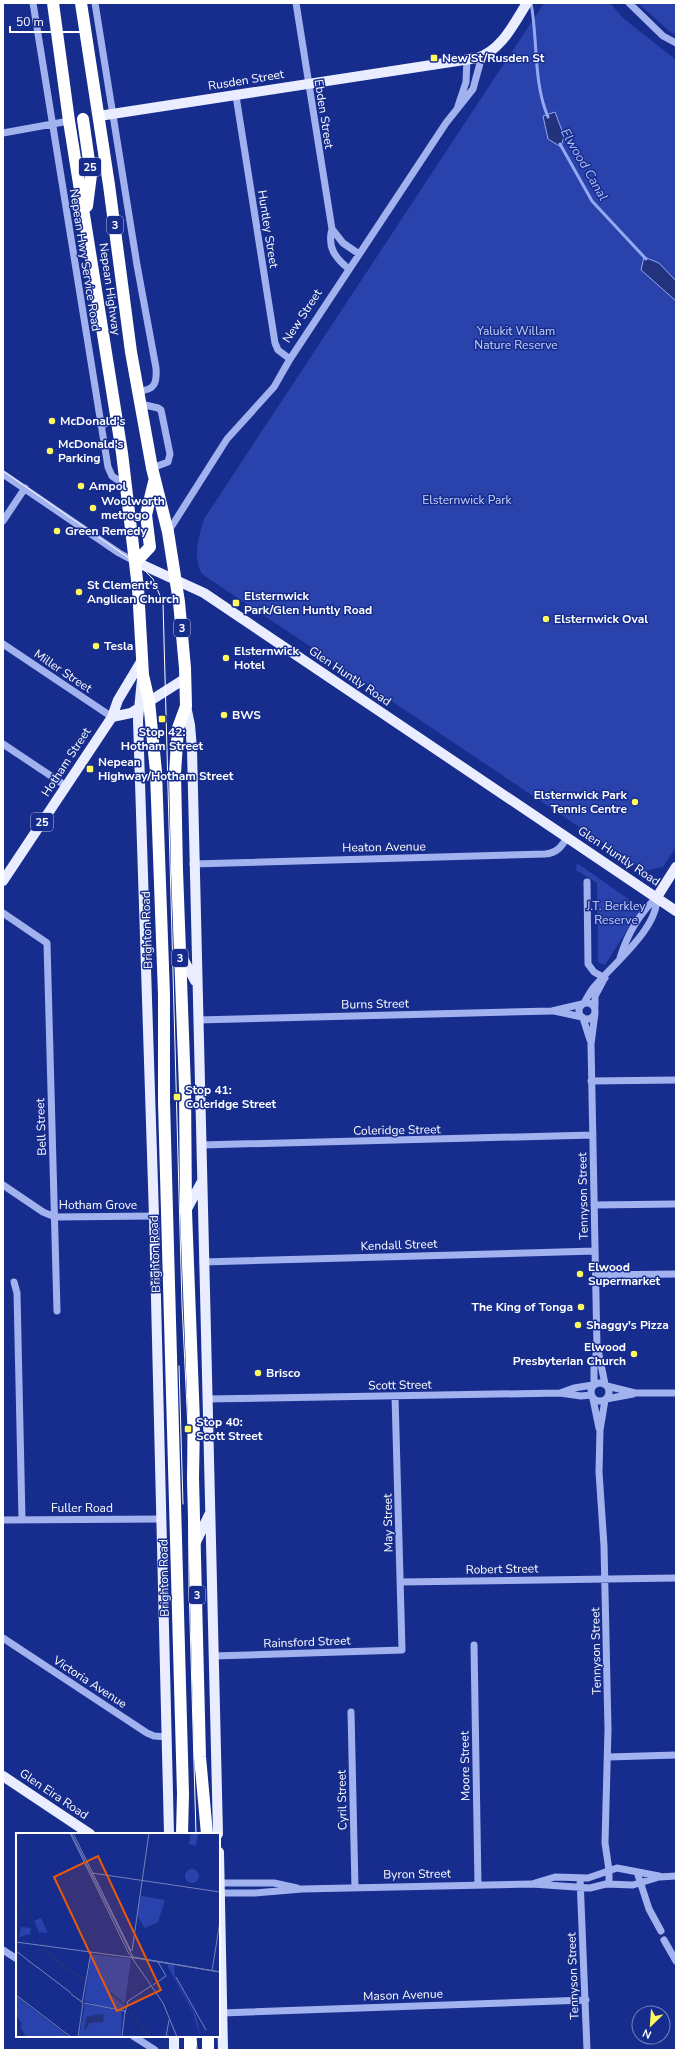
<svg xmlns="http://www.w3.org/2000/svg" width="679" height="2053" font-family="'Nunito Sans',sans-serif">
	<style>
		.green { fill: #2a43ac }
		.water { fill: #22327c; stroke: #95a8f2 }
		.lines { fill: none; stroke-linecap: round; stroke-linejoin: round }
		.stream { stroke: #95a8f2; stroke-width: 3 }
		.minor { stroke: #a2b2ef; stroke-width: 7 }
		.major { stroke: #eaedff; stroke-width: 10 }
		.highway { stroke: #fff; stroke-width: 12 }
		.tram { stroke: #fff; stroke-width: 1 }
		.poi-dot { fill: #fff960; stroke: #172d8d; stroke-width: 1.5 }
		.labels { text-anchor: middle; stroke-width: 3; stroke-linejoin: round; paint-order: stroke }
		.shield { fill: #172d8d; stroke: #b9c0dd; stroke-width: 1 }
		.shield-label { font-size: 11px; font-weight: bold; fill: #fff }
		.poi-label { font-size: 12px; font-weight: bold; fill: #fff; stroke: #172d8d; text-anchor: start }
		.street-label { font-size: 12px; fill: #fff; stroke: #172d8d }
		.park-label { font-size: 12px; fill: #c9d3fb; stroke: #172d8d }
		.water-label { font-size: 13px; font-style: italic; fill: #aebdf6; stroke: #172d8d }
		.inset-river { fill: none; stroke: #22327c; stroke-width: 2 }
		.inset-road { fill: none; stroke: #7481bb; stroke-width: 1 }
		.view { fill: #e8590c; fill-opacity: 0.15; stroke: #e8590c; stroke-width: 2 }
		.inset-edge { fill: none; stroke: #fff; stroke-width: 2 }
	</style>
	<rect width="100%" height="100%" fill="#172d8d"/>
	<path class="green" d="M544,3H610L623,18L676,60V847L663,867L645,871L202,574C192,557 199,536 204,519Z
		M638,3H676V35L669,31Z
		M577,863L641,908L605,965L598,962L597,883L576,870Z"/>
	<path class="water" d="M555,112L564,136L561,147L548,139L543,116Z
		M644,257L659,263L676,281V301L641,270Z"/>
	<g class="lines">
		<path class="stream" d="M531,3C538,40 533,82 548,117
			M560,144L592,201L646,259"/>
		<path class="minor" d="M33,3L108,467L112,476L125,485
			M95,3L137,265L156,368C157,383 155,390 139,391
			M296,3L332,229L343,243L359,254
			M629,3L663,36L676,43
			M236,96L275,343L278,350L290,359
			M458,106L466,82L467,59
			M3,133L69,121
			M332,229C327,247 335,258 349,269
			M141,404L158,408L161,410L170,454L168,462L152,468
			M101,426L116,418
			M3,474L119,553L134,561
			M3,521L25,488
			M168,532L227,439L274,387L290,359L446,123L473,89L482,56
			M3,644L112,717
			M3,744L66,786
			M193,864L545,854C557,853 561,847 567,838
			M587,882L588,964L594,972L605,978
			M3,913L47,943L57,1311
			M620,958C627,935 639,914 657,897
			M579 1011a8 8 0 1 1 16 0a8 8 0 1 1-16 0Z
			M584,1003C587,998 590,992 594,987C613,964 658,929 657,897
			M595,1006V996L603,981
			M554,1011L582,1017
			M583,1018L590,1040
			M198,1020L552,1011L582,1004
			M591,1081L676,1080
			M201,1145L593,1135
			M3,1185L43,1212L55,1217L154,1216
			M594,1205L676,1204
			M203,1262L595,1251
			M596,1275L676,1274
			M14,1282L17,1293L22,1519
			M598,1350L605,1384
			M591 1392a9 9 0 1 1 18 0a9 9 0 1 1-18 0Z
			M594,1384V1368L597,1348L591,1044L595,1013
			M607,1386L635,1393H676
			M560,1393L581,1396L591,1395
			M207,1399L560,1393L574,1388L593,1385
			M593,1399L599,1428
			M606,1399L633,1394
			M605,1400L600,1430L599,1472L604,1546L608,1729L605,1843L609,1870V1884
			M3,1520L162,1519
			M400,1582L676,1578
			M3,1638L147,1733L154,1736L167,1737
			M474,1645L478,1885
			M213,1656L402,1650L395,1396
			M351,1712L355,1888
			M608,1757L676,1755
			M637,1872L649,1909L661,1931
			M580,1878L587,2050
			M220,1883H274L297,1888
			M535,1883L555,1877L588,1878L617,1868L659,1876
			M221,1893H255L302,1889L532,1884L590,1888L606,1884L633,1885L659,1877L676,1876
			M664,1940L676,1961
			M3,1950L17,1959
			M222,2013L586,2000
			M133,2036L155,2050"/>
		<path class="major" d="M99,116L477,58C502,50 514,23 527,3
			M134,561L204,593L676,911
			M142,679L138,720L154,1216L169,1834
			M186,706L190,725L192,749L218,1834
			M112,717L131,713L186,678
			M3,881L112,717L118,700L142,660
			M657,897L676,867
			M180,960H184L195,981
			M186,1211L201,1183
			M195,1544L209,1515
			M3,1776L90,1834
			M219,1852L223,2050
			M174,2036V2050"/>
		<path class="highway" d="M53,3L69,121L122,453L138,588L143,675L149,701L156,772L164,995V1102L183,1794L182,1834
			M81,3L109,185L131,352L152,468L168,532L179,602L185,668L186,706L178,728L175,773L177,870L185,1089L186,1211L194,1422L193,1478L200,1757L207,1834
			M83,119L91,175L87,206
			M136,562L150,547L146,515L154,482
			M190,2036V2050
			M208,2036V2050"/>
		<path class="tram" d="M3,471L139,565L153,579L163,603L182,1304L188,1428L189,1585L196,1834
			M179,1366L183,1504
			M196,2036L197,2050"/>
	</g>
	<g class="poi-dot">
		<rect x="430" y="54" width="8" height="8" rx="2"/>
		<circle cx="52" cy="421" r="4"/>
		<circle cx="50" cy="451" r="4"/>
		<circle cx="81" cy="486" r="4"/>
		<circle cx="93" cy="508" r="4"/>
		<circle cx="57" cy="531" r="4"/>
		<circle cx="79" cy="592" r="4"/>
		<rect x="232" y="599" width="8" height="8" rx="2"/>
		<circle cx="546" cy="619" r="4"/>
		<circle cx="96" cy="646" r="4"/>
		<circle cx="226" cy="658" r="4"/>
		<circle cx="224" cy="715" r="4"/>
		<rect x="158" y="715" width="8" height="8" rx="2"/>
		<rect x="86" y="765" width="8" height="8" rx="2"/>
		<circle cx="635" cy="802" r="4"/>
		<rect x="173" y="1093" width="8" height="8" rx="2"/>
		<circle cx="580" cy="1274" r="4"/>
		<circle cx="581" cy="1307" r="4"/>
		<circle cx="578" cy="1325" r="4"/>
		<circle cx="634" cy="1354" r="4"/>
		<circle cx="258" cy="1373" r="4"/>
		<rect x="184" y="1425" width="8" height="8" rx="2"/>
	</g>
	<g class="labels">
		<g class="shield">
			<rect x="79" y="158" width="22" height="18" rx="3"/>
			<rect x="107" y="216" width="16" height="18" rx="3"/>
			<rect x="174" y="619" width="16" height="18" rx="3"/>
			<rect x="31" y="813" width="22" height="18" rx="3"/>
			<rect x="172" y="949" width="16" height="18" rx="3"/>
			<rect x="189" y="1586" width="16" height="18" rx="3"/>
		</g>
		<g class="shield-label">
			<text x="90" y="171">25</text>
			<text x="115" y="229">3</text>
			<text x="182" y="632">3</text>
			<text x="42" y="826">25</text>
			<text x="180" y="962">3</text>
			<text x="197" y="1599">3</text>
		</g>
		<g class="poi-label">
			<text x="442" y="62">New St/Rusden St</text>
			<text x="60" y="425">McDonald's</text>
			<text x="58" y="448">McDonald's<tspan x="58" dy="14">Parking</tspan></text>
			<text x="89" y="490">Ampol</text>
			<text x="101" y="505">Woolworth<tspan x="101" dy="14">metrogo</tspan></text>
			<text x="65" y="535">Green Remedy</text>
			<text x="87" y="589">St Clement's<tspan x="87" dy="14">Anglican Church</tspan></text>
			<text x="244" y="600">Elsternwick<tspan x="244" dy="14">Park/Glen Huntly Road</tspan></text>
			<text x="554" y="623">Elsternwick Oval</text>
			<text x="104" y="650">Tesla</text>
			<text x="234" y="655">Elsternwick<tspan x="234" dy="14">Hotel</tspan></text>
			<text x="232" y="719">BWS</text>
			<text x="162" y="736" text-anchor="middle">Stop 42:<tspan x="162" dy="14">Hotham Street</tspan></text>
			<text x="98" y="766">Nepean<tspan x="98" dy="14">Highway/Hotham Street</tspan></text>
			<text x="627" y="799" text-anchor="end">Elsternwick Park<tspan x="627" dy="14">Tennis Centre</tspan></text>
			<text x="185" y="1094">Stop 41:<tspan x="185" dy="14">Coleridge Street</tspan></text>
			<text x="588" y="1271">Elwood<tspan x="588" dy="14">Supermarket</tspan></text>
			<text x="573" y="1311" text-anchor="end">The King of Tonga</text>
			<text x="586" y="1329">Shaggy's Pizza</text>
			<text x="626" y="1351" text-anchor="end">Elwood<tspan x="626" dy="14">Presbyterian Church</tspan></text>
			<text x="266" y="1377">Brisco</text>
			<text x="196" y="1426">Stop 40:<tspan x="196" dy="14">Scott Street</tspan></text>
		</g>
		<g class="street-label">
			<text transform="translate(246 80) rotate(-9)" y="4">Rusden Street</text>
			<text transform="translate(324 114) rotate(81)" y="4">Ebden Street</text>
			<text transform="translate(268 229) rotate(81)" y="4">Huntley Street</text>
			<text transform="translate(85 260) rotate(81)" y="4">Nepean Hwy Service Road</text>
			<text transform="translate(110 289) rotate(82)" y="4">Nepean Highway</text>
			<text transform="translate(302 316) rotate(-57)" y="4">New Street</text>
			<text transform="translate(63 671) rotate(34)" y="4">Miller Street</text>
			<text transform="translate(350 676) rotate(34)" y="4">Glen Huntly Road</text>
			<text transform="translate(66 762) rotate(-57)" y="4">Hotham Street</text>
			<text transform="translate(384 847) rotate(-1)" y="4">Heaton Avenue</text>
			<text transform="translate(619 856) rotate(34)" y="4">Glen Huntly Road</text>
			<text transform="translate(147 930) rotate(-92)" y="4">Brighton Road</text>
			<text transform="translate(375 1004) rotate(-1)" y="4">Burns Street</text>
			<text transform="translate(41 1127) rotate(-92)" y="4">Bell Street</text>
			<text transform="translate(397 1130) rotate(-1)" y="4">Coleridge Street</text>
			<text transform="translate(583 1196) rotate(-91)" y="4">Tennyson Street</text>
			<text x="98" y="1209">Hotham Grove</text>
			<text transform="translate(399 1245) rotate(-2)" y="4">Kendall Street</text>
			<text transform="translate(155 1254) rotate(-92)" y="4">Brighton Road</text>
			<text transform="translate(400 1385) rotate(-1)" y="4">Scott Street</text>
			<text x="82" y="1512">Fuller Road</text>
			<text transform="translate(388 1523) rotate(-91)" y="4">May Street</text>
			<text transform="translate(502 1569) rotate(-1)" y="4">Robert Street</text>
			<text transform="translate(164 1578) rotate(-91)" y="4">Brighton Road</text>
			<text transform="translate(307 1642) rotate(-2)" y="4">Rainsford Street</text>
			<text transform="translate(596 1651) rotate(-91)" y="4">Tennyson Street</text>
			<text transform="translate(90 1682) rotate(33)" y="4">Victoria Avenue</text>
			<text transform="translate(465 1766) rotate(-91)" y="4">Moore Street</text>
			<text transform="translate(54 1794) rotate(34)" y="4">Glen Eira Road</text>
			<text transform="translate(342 1800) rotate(-91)" y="4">Cyril Street</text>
			<text transform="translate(417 1874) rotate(-1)" y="4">Byron Street</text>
			<text transform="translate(573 1976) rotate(-92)" y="4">Tennyson Street</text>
			<text transform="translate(403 1995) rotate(-2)" y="4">Mason Avenue</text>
		</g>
		<g class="park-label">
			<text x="516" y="335">Yalukit Willam<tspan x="516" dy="14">Nature Reserve</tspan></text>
			<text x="467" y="504">Elsternwick Park</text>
			<text x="616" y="910">J.T. Berkley<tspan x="616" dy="14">Reserve</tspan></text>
		</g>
		<g class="water-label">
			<text transform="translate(585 164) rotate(60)" y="5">Elwood Canal</text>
		</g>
	</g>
	<g transform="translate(16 1833)">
		<rect width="204" height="204" fill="#172d8d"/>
		<path d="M175,0H182L180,13L173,11ZM169 43a7 7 0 1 1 14 0a7 7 0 1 1-14 0ZM125,63L149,67L142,89L129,95L147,126L121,82ZM25,85L31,98V100L23,99L18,88ZM5,94L15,95L14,101L3,104ZM75,121L115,126L108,177L87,174L68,168ZM152,131L158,132L159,144L180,183L185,204L177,179L152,134ZM150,135L175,178L180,189L184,204L177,182ZM0,163L53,204H10L4,193L6,191L0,182ZM69,171L106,178L105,204L63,203Z" fill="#2a43ac"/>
		<path d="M0,73L11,77L30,115L11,79ZM83,181L88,182L87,189L74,190L68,198L70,184Z" fill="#22327c"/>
		<path class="inset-river" d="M29,115L31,120L69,148M95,160L109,172M112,176L134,204"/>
		<path class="inset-road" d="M54,0L112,119L147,170L161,204M55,0L117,124L204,139M57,0L115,118M76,40L204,59M0,109L119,125M0,118L22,135M116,118L133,0M119,125L204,139M21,134L55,160M196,138L204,88M160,144L190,197M137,152L150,143L142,129M55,161L66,169M0,162L55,204M66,170L75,119M68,170L109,178M109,180L112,168L135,153M62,204L67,170M106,204L109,178M150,204L153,187"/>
		<path class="view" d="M82,23L145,157L101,178L38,44Z"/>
		<rect width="204" height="204" class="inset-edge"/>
	</g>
	<rect width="679" height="2053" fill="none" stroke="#ffffff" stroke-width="8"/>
	<g transform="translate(651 2025) rotate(205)"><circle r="19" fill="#172d8d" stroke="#7481bb"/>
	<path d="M0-3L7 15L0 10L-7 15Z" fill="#fff960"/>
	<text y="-6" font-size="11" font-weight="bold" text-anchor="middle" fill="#ffffff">N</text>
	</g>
	<path d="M10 26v6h71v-6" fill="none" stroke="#ffffff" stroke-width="2"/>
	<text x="16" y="26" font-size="12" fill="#ffffff" stroke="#172d8d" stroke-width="3" paint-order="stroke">50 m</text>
</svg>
